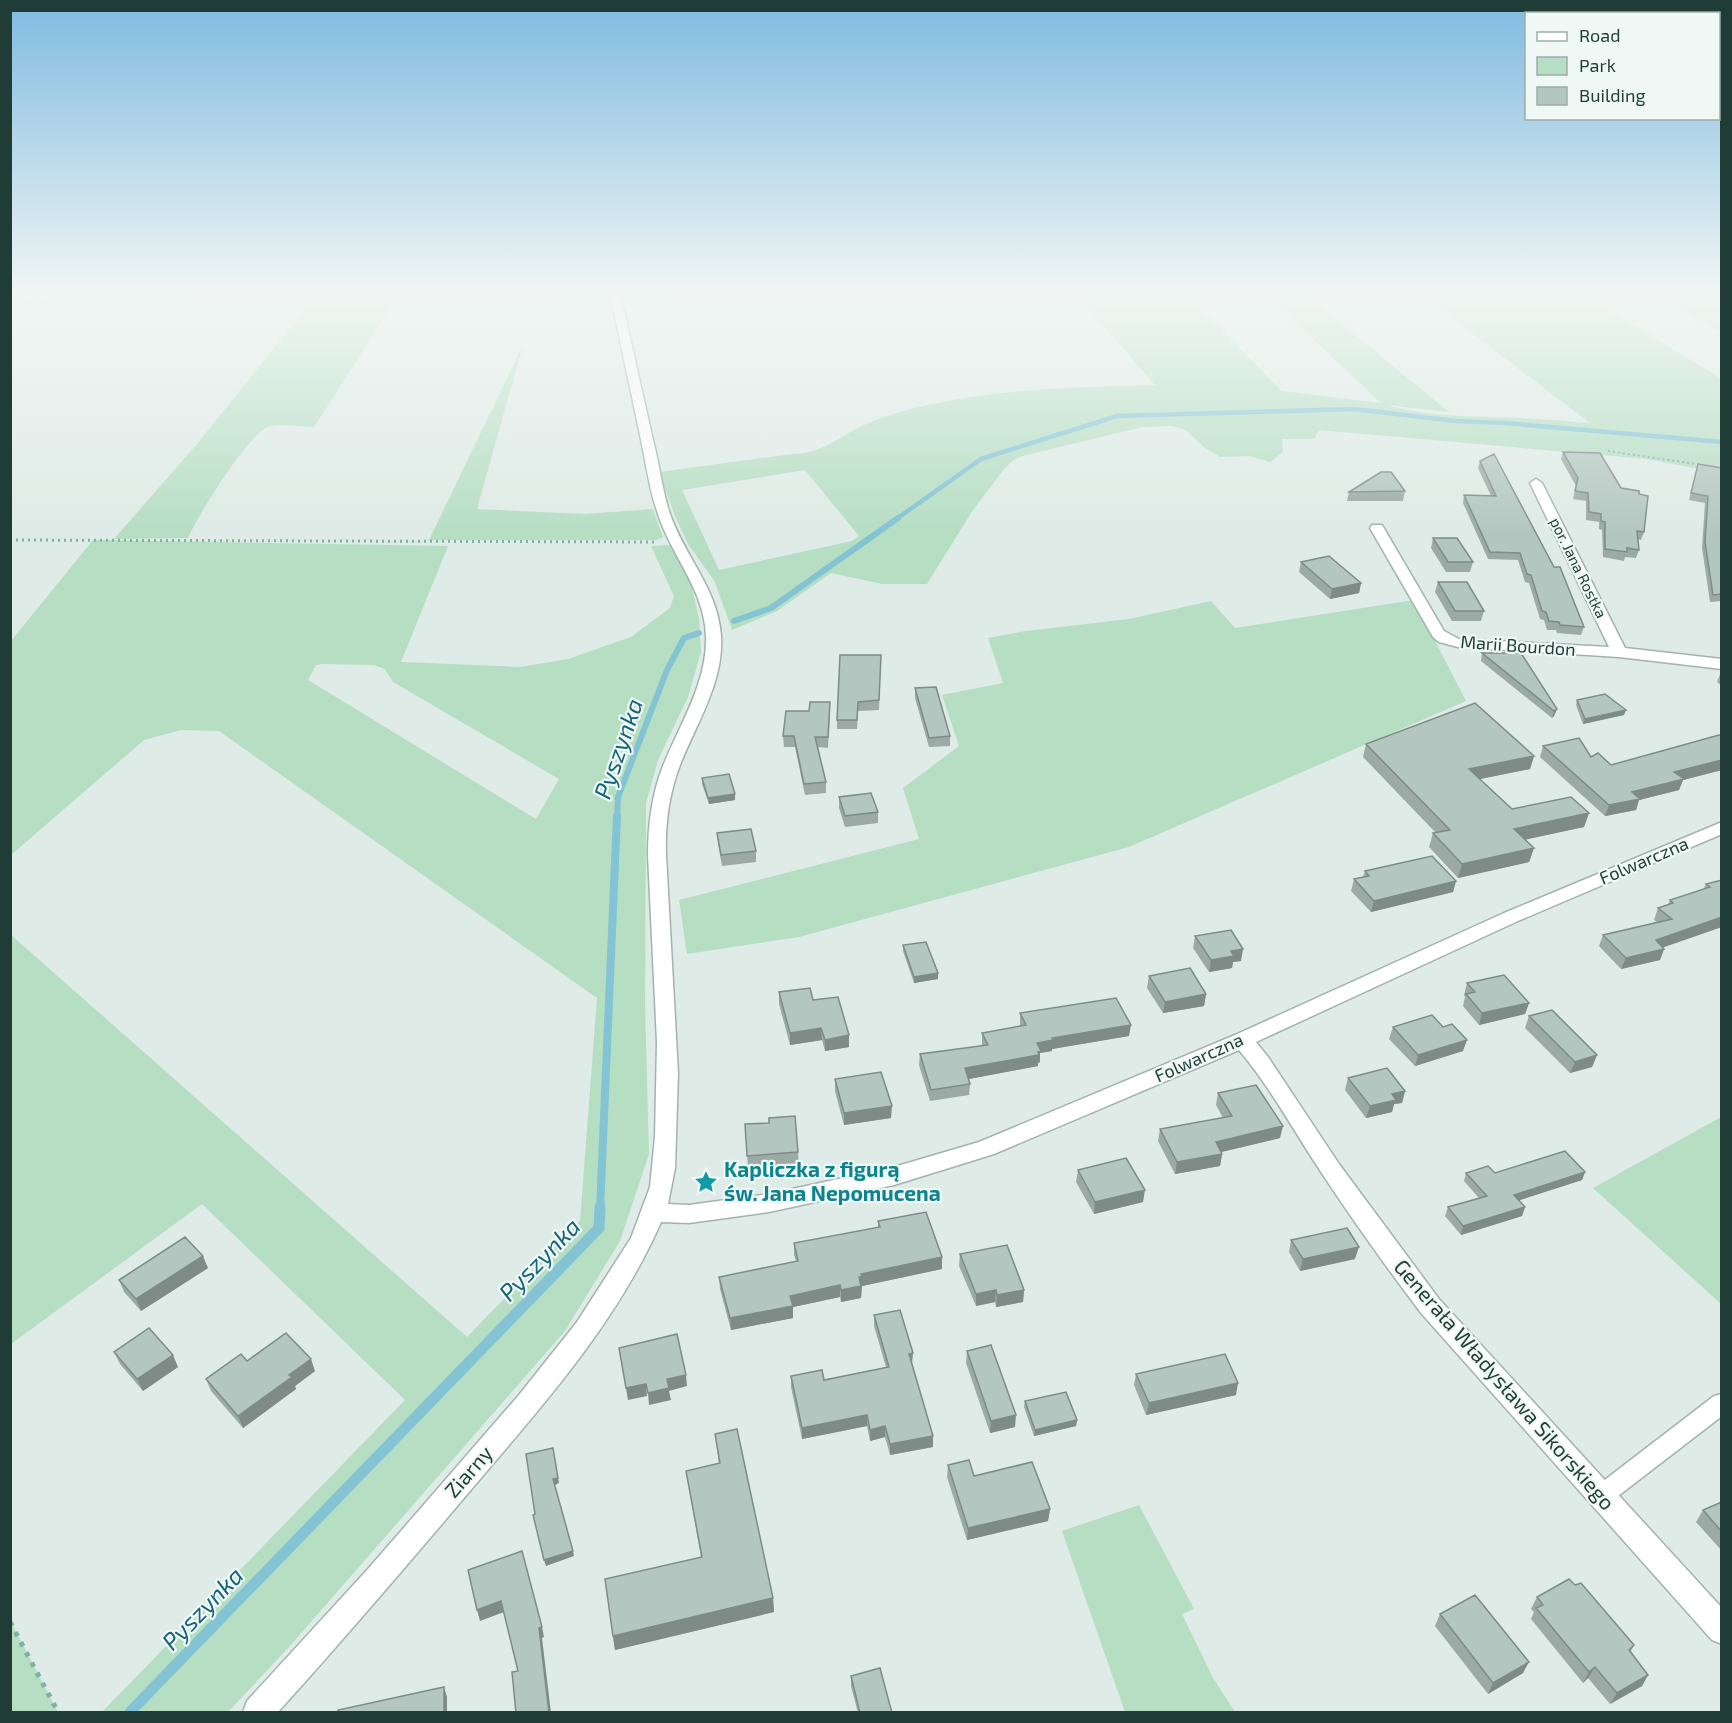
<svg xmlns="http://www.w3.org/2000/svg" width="1732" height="1723" font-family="'Exo 2',sans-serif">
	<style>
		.green { fill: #b6dec3; fill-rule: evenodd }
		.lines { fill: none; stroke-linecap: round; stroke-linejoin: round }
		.stream-far3 { stroke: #83c3d4; stroke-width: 4.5 }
		.stream-far2 { stroke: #83c3d4; stroke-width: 6 }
		.stream-far1 { stroke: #83c3d4; stroke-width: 8 }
		.stream { stroke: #83c3d4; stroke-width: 11 }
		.lane-casing { stroke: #a2b3ae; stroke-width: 3 }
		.street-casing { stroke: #a2b3ae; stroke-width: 3 }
		.path-far2 { stroke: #7db1a4; stroke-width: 2; stroke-dasharray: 2 3; stroke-linecap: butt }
		.path-far1 { stroke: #7db1a4; stroke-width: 3; stroke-dasharray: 2 4; stroke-linecap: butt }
		.path { stroke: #7db1a4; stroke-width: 5; stroke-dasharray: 4.5 7; stroke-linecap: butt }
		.lane { fill: #fff; fill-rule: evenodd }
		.street { fill: #fff; fill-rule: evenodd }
		.wall { fill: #9baaa5 }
		.shaded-wall { fill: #7e8b86 }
		.building { fill: #b4c6c0; stroke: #7e8b86; stroke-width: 1.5 }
		.labels { text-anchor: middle; stroke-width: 4.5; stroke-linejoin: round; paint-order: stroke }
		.far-street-label { font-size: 15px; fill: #1f3c36; stroke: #eff8f4 }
		.street-label { font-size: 18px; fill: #1f3c36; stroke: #eff8f4 }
		.near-culture-label { font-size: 21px; font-weight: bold; fill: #0d838f; stroke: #eff8f4; text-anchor: start }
		.near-street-label { font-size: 21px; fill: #1f3c36; stroke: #eff8f4 }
		.near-water-label { font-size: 24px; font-style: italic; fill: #16647b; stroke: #eff8f4 }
	</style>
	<rect width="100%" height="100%" fill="#dfebe6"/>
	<path class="green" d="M10,293H609L611,303C411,292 210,303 11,302Z
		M622,293H731L735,302L707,299L625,307Z
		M1075,293H1185L1282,391L1381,403L1264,293H1304L1449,412L1387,405C1431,418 1476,416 1521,418C1544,419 1567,421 1590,423L1419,293H1582L1721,379V473L1646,459L1319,430L1314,439H1282L1283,452L1270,462L1249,456L1220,457L1205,448L1186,430L1172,426L1143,427L1026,455L1015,459L1004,469L973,510L927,584H882L831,573L777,611L732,630L715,582L688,544L675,516L659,472L792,454C819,454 835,440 858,428C877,418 898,412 919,407C996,389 1076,387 1155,385ZM805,470L859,536L852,541L719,570L682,490Z
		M1655,293H1721V332Z
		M310,303L393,304L314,427C302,427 278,423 268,427C249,433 196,518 188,538L114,539L197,444Z
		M523,345L477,509L585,514L653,509L663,537L657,540H429Z
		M93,540L448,546L401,662L520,667L568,659L631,637L670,608L674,596L651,546L671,545L691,583L699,619L701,652L688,697L658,760L646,803L645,1003L649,1154L620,1241L565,1331L289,1647L228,1712H102L405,1400L202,1204L11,1344V935L467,1337L580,1221L597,998L219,731L181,730L144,740L11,855V641ZM321,664L374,665L385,669L393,682L559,779L536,819L308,680L316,665Z
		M1414,600L1466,701L1129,847L799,937L687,954L679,900L919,839L903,788L959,746L942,695L1003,683L988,638L1026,631L1129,619L1211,601L1235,628Z
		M1721,1117V1304L1593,1188Z
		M1139,1505L1194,1609L1182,1614L1213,1678L1235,1712H1125L1062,1531Z
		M10,1622H11L58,1712H11Z"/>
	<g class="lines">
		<path class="stream-far3" d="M895,520L981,459L1117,416L1354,409L1455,421L1505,423L1722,442"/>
		<path class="stream-far2" d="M734,621L771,608L898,518
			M617,817L618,797L667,670L684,638L699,633"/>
		<path class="stream-far1" d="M600,1209L617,816"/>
		<path class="stream" d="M130,1712L599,1228L600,1207"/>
		<g class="lane-casing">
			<path id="lane" d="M1722,1394V1416L1609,1503L1601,1506L1593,1503L1590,1496L1593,1489L1714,1396Z"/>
		</g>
		<g class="street-casing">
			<path id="street" d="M610,293H620C631,342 642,391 653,440C659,463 662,488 669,511C683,555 718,588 721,636C724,682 696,724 680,765C669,794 665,824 666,855L678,1073L675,1168L668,1204L689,1205L769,1194L894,1167L979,1142L1235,1035L1504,913L1722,822V834L1518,921L1256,1042L1268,1057L1339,1164L1439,1299L1722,1608V1644L1712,1640L1421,1313C1387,1268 1354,1222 1323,1175C1295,1133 1271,1088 1239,1050L994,1154L894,1185L769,1212L689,1223L661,1222C618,1321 544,1404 475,1485C410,1562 345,1638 278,1712H243L247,1701L368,1569L519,1395L577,1322L631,1238L650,1187L655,1137L657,1042L648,855C648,824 652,794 663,766C680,724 707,683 706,637C705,589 670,555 657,511C649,488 646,463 641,440C631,391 620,342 610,293Z
				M1536,479L1542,483L1625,648L1722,659V669L1619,657L1458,647L1439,642L1433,637L1370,528L1372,525H1382L1444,631L1459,639L1609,647L1530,483Z"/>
		</g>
		<path class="path-far2" d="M10,303L548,301L599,304
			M1608,451L1702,465"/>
		<path class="path-far1" d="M10,540L658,542"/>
		<path class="path" d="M10,1622L58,1712"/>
		<use href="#lane" class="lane"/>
		<use href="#street" class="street"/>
	</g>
	<path class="wall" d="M1563,452L1621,488L1639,494L1644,532L1641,540L1638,539L1639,550L1636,558L1625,557L1624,561L1603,557L1602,530L1599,529V522L1586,520V501L1573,499L1576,486L1561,459Z
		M1480,461L1584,627L1581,635L1557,633L1556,630H1547L1544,620L1540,619L1529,583L1525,582L1518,560L1488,559L1463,503L1464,495L1491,496L1478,468Z
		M1698,464L1722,468V601L1710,602L1702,548L1705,503L1689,500Z
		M1405,491L1403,501H1347L1349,492Z
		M1433,538L1473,562L1470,572H1446L1431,548Z
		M1301,562L1361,583L1359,593L1330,599L1299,572Z
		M1438,582L1484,611L1481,621H1452L1435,592Z
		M1482,653L1557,709L1554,716L1552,718L1481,661Z
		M881,655L879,710L858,711L857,729H837V720Z
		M1721,672H1722V686L1717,682Z
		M915,688L950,736V746L929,747L915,698Z
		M1577,700L1624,715L1583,724L1576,705Z
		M830,712L828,748L818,747L826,782V793L805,795L795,747H784L783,736Z
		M1722,736V770L1683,780L1679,790L1639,800L1636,810L1605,816L1540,757L1543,746L1591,757L1611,765Z
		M1366,744L1534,756L1530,769L1480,779L1512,809L1589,813L1584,827L1525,839L1534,848L1529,862L1458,878L1429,847L1433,833H1436L1363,757Z
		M702,778L735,794V800L709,804L702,784Z
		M839,797L878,812V823L845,827L839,808Z
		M717,833L756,851V862L722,866L718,844Z
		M1365,871L1456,881L1453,892L1371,912L1351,891L1354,879L1363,877Z
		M1722,880L1663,948L1664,949L1660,960L1621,969L1599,946L1603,935L1657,922L1654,920L1658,908L1668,905L1670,900L1703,890L1706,884Z
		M1195,936L1241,961L1233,962L1232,968L1209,972L1193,948Z
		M903,945L938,973V979L914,983L903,951Z
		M1149,976L1206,994L1204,1006L1163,1013L1147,988Z
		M1467,983L1529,1003L1525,1014L1479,1025L1463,1006L1465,997L1464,995Z
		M779,992L813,1000L849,1047L825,1051L822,1040L790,1045L779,1004Z
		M1020,1013L1129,1036L1052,1049V1051L1040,1053V1062L1038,1063V1066L968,1079L970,1084L969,1095L930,1101L919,1065L920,1054L982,1046V1033L1020,1026Z
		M1529,1016L1597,1055L1592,1067L1570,1073L1525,1028Z
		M1393,1027L1463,1051L1415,1066L1389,1039Z
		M1348,1078L1405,1091L1402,1103L1394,1104L1392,1112L1366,1118L1345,1090Z
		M835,1079L891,1118L844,1125L835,1091Z
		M1218,1093L1280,1138L1221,1152L1222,1154L1220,1166L1175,1174L1158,1141L1160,1129L1223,1118L1216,1105Z
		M745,1124L798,1152L799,1164L748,1168Z
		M1078,1170L1143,1202L1094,1214L1076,1182Z
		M1585,1172L1582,1180L1519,1200L1525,1207L1522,1216L1461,1235L1445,1216L1448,1207L1479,1198L1464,1181L1466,1173Z
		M878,1221L942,1269L862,1286L861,1298L841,1302L840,1297L793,1307V1318L731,1330L720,1289L719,1277L796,1261L794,1255V1243L878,1228Z
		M1291,1240L1355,1259L1300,1271L1289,1252Z
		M960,1254L1024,1290L1023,1302L996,1307L995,1302L976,1306L959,1266Z
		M208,1268L141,1311L124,1292L119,1280Z
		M874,1315L912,1364L933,1436V1447L890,1455L885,1437L870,1441L867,1426L802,1439L791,1387V1376L824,1380L886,1367L874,1326Z
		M967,1351L1015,1427L990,1433L966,1363Z
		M114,1352L178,1367L143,1391L120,1364Z
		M247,1361L315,1371L295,1386L296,1389L243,1428L211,1391L206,1379Z
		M1136,1374L1236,1395L1146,1415L1134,1385Z
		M1025,1401L1077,1420L1076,1426L1034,1436L1024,1407Z
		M715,1434L773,1598L774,1612L615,1650L613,1636L701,1557L686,1471L719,1464Z
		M948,1465L1050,1509L1048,1521L967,1540L947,1477Z
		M1722,1502V1551L1696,1522L1703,1510Z
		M1575,1585L1634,1645L1631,1651L1648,1675L1642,1686L1610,1704L1588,1678L1583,1683L1531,1619L1534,1612L1531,1609L1537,1597Z
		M1440,1614L1523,1673L1488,1694L1435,1626Z
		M851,1676L892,1713H858L851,1686Z"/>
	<path class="shaded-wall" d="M1361,583L1359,593L1330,599L1332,589Z
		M1557,709L1554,716L1552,718L1554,711Z
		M1626,710L1624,715L1583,724L1585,719Z
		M1534,756L1530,769L1465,782L1469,769Z
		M1722,760V770L1683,780L1679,790L1639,800L1636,810L1605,816L1609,805L1632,792L1674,772Z
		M735,794V800L709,804L708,798Z
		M1589,813L1584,827L1510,843L1514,829Z
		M1534,848L1529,862L1458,878L1462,864Z
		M1456,881L1453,892L1371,912L1374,901Z
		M1722,917V927L1653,951L1664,949L1660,960L1621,969L1626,958L1656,940Z
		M1243,949L1241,961L1233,962L1232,968L1209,972L1211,960L1231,951Z
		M938,973V979L914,983V977Z
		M1206,994L1204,1006L1163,1013L1165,1002Z
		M1529,1003L1525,1014L1479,1025L1482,1013Z
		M1131,1025L1129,1036L1052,1049V1051L1040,1053V1062L1038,1063V1066L964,1080L965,1068L1037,1043L1052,1038Z
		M821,1028L822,1040L790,1045V1033Z
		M849,1035V1047L825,1051V1040Z
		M1467,1040L1463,1051L1415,1066L1418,1055Z
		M1597,1055L1592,1067L1570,1073L1575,1062Z
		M1405,1091L1402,1103L1394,1104L1392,1112L1366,1118L1370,1106L1392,1094Z
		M892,1106L891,1118L844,1125V1113Z
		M1283,1126L1280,1138L1213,1154L1216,1142Z
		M1222,1154L1220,1166L1175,1174L1177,1162Z
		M1585,1172L1582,1180L1511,1203L1514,1195Z
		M1145,1190L1143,1202L1094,1214L1095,1202Z
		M1525,1207L1522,1216L1461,1235L1463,1226Z
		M1359,1247L1355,1259L1300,1271L1303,1259Z
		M203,1256L208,1268L141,1311L136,1299Z
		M942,1257V1269L862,1286L861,1298L841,1302V1290L859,1277L861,1274Z
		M840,1285V1297L793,1307V1318L731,1330L730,1318L790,1296Z
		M996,1290L995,1302L976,1306V1294Z
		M1024,1290L1023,1302L996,1307L997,1295Z
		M913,1353L912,1364L909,1354Z
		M173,1355L178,1367L143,1391L137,1379Z
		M311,1359L315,1371L295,1386L296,1389L243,1428L238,1416L289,1375Z
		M686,1375L687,1386L669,1391L671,1400L649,1405L648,1393L667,1379Z
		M1238,1383L1236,1395L1146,1415L1149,1403Z
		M646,1384L647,1396L628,1400L626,1388Z
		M867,1415V1426L802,1439V1428Z
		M1016,1415L1015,1427L990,1433L991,1421Z
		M1077,1420L1076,1426L1034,1436L1035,1430Z
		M885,1426V1437L870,1441V1430Z
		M933,1436V1447L890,1455V1444Z
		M553,1448L559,1483L555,1485L553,1479Z
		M1050,1509L1048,1521L967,1540L968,1528Z
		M573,1551L574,1556L546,1566L544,1560Z
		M773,1598L774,1612L615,1650L613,1636Z
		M501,1601L504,1612L480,1621L477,1610Z
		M542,1627L544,1637L542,1638L551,1713H549L539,1628Z
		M1529,1662L1523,1673L1488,1694L1493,1683Z
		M1595,1667L1588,1678L1583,1683L1589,1672Z
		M1648,1675L1642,1686L1610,1704L1617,1693Z
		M444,1687L447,1697V1713H444Z"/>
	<path class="building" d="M1563,452L1600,453L1621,488L1639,491V494L1648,496L1644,532L1637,531L1639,550L1627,548V552L1605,549V522L1601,521V514L1589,512L1588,493L1575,491L1578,478Z
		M1494,454L1554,567H1560L1584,627L1560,625L1559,622L1549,621L1546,612L1542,611L1531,575L1527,574L1520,553L1490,552L1464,495L1496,496L1480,461Z
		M1698,464L1722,468V594L1713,595L1705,542L1708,496L1691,493Z
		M1381,472H1391L1405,491L1349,492Z
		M1433,538H1457L1473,562H1448Z
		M1329,556L1361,583L1332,589L1301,562Z
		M1438,582H1467L1484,611H1455Z
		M1482,653H1521L1557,709L1554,711Z
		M840,655H881L879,700L858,702L857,720H837Z
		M936,687L950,736L929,738L915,688Z
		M1605,694L1626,710L1585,719L1577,700Z
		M810,702H830L828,737H815L826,782L804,784L794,736H783L786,711H809Z
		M1475,703L1534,756L1469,769L1512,809L1571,797L1589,813L1514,829L1534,848L1462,864L1433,833L1450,830L1366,744Z
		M1719,735L1722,736V760L1674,772L1684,779L1632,792L1640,799L1609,805L1543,746L1579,738L1591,757L1598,753L1611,765Z
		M729,774L735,794L708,798L702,778Z
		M871,793L878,812L845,816L839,797Z
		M751,829L756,851L721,855L717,833Z
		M1432,856L1456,881L1374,901L1354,879L1369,876L1365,871Z
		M1722,880V917L1656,940L1664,949L1626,958L1603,935L1672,919L1658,908L1673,903L1670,900L1710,887L1706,884Z
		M1231,930L1243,949L1231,951L1234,956L1211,960L1195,936Z
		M926,942L938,973L914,977L903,945Z
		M1190,968L1206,994L1165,1002L1149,976Z
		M1504,975L1529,1003L1482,1013L1466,994L1475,992L1467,983Z
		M810,988L813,1000L838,997L849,1035L825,1040L821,1028L790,1033L779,992Z
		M1116,998L1131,1025L1052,1038L1053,1040L1037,1043L1041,1051L1038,1052L1039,1055L965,1068L970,1084L931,1090L920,1054L988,1045L982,1033L1026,1025L1020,1013Z
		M1552,1010L1597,1055L1575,1062L1529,1016Z
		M1432,1015L1443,1027L1452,1024L1467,1040L1418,1055L1393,1027Z
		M1387,1068L1405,1091L1392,1094L1396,1100L1370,1106L1348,1078Z
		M881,1072L892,1106L844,1113L835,1079Z
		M1256,1085L1283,1126L1216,1142L1222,1154L1177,1162L1160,1129L1232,1116L1218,1093Z
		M795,1116L798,1152L747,1156L745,1124L769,1123V1118Z
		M1565,1151L1585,1172L1514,1195L1525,1207L1463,1226L1448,1207L1487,1196L1466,1173L1488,1166L1495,1173Z
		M1126,1158L1145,1190L1095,1202L1078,1170Z
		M926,1212L942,1257L861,1274L862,1276L859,1277L861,1286L841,1290L840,1285L790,1296L793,1306L730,1318L719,1277L798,1261L794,1243L880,1227L878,1221Z
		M1347,1228L1359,1247L1303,1259L1291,1240Z
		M185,1237L203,1256L136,1299L119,1280Z
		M1007,1245L1024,1290L997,1295L996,1290L976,1294L960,1254Z
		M900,1310L913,1353L909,1354L933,1436L890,1444L885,1426L870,1430L867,1415L802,1428L791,1376L822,1370L824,1380L889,1367L874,1315Z
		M149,1328L173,1355L137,1379L114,1352Z
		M286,1333L311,1359L289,1375L292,1377L238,1416L206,1379L241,1354L247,1361Z
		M677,1334L686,1375L667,1379L669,1388L648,1393L646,1384L626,1388L619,1348Z
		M991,1345L1016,1415L991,1421L967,1351Z
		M1225,1354L1238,1383L1149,1403L1136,1374Z
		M1066,1392L1077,1420L1035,1430L1025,1401Z
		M737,1429L773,1598L613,1636L605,1579L702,1557L686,1471L720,1463L715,1434Z
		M553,1448L558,1478L553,1479L573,1551L544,1560L533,1515L535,1514L526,1454Z
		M969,1460L974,1476L1032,1462L1050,1509L968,1528L948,1465Z
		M1722,1502V1532L1703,1510Z
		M522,1551L542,1627L539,1628L549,1713H516L512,1672L518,1671L501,1601L477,1610L468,1570Z
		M1569,1579L1575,1585L1581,1583L1634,1645L1629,1650L1648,1675L1617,1693L1595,1667L1589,1672L1536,1608L1543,1605L1537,1597Z
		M1475,1595L1529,1662L1493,1683L1440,1614Z
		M880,1668L892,1713H860L851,1676Z
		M444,1687V1713H338V1710Z"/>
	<linearGradient id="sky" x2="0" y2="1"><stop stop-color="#7fbae0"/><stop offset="0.55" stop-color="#f1f6f4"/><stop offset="1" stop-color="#f1f6f4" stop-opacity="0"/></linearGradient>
	<rect width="1732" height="534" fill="url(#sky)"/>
	<defs>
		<g id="sight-bare" transform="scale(1.8)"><path d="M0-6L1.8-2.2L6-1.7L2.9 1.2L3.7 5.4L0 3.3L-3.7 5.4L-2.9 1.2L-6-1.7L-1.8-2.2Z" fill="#0f9aa8" stroke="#eff8f4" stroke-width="2.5" paint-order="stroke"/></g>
	</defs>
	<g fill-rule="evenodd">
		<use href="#sight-bare" x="706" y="1182"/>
	</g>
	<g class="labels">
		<g class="far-street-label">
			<text transform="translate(1578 568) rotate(64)" y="5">por. Jana Rostka</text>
		</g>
		<g class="street-label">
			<text transform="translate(1518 646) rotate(4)" y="6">Marii Bourdon</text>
			<text transform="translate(1644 861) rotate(-23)" y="6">Folwarczna</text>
			<text transform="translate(1199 1058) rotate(-24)" y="6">Folwarczna</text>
		</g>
		<g class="near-culture-label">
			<text x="724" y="1177">Kapliczka z figurą<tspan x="724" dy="24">św. Jana Nepomucena</tspan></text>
		</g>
		<g class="near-street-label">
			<text transform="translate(1504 1385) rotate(49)" y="7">Generała Władysława Sikorskiego</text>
			<text transform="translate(469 1472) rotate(-49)" y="7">Ziarny</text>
		</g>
		<g class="near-water-label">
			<text transform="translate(619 749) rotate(-71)" y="8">Pyszynka</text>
			<text transform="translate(540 1260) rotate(-46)" y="8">Pyszynka</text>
			<text transform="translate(203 1609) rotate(-46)" y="8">Pyszynka</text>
		</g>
	</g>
	<rect width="1732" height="1723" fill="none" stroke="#1f3c36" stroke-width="24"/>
	<rect x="1525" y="12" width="195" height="108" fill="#eff8f4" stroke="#9cada8" stroke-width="1.5"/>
	<rect x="1537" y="32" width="30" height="9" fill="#ffffff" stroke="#9cada8" stroke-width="1.5"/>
	<text x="1579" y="42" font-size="18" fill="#1f3c36">Road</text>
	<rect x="1537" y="57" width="30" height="18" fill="#b6dec3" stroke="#9cada8" stroke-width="1.5"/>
	<text x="1579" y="72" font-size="18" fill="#1f3c36">Park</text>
	<rect x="1537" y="87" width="30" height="18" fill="#b4c6c0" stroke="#9cada8" stroke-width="1.5"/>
	<text x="1579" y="102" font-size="18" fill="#1f3c36">Building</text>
</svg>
